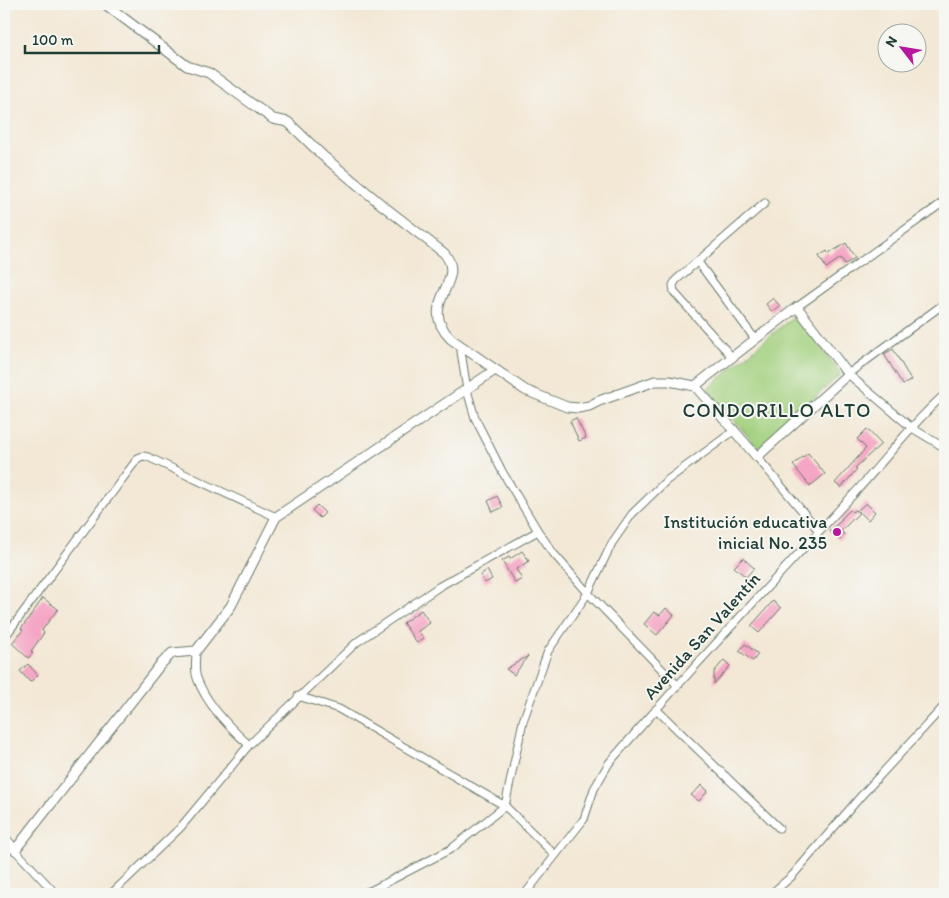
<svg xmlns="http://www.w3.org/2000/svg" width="949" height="898" font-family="Itim,sans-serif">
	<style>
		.green { fill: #a2d07e; stroke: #608659 }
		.building { fill: #f5a5c5 }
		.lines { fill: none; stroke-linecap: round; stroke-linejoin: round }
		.minor-casing { stroke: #69796c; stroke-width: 9 }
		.tertiary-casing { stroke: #69796c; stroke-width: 11 }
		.minor { stroke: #fff; stroke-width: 7 }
		.tertiary { stroke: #fff; stroke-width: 9 }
		.poi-dot { fill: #b5179e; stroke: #f6f6f2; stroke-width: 2 }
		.labels { text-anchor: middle; stroke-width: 4; stroke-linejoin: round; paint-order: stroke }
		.poi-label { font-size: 18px; fill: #1f3d34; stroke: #f6f6f2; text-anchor: end }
		.street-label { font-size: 18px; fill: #1f3d34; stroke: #f6f6f2 }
		.quarter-label { font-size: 20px; letter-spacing: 1px; fill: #1f3d34; stroke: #f6f6f2 }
	</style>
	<rect width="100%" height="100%" fill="#f6f6f2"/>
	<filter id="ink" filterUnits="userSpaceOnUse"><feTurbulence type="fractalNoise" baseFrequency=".02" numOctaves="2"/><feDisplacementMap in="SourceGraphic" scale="10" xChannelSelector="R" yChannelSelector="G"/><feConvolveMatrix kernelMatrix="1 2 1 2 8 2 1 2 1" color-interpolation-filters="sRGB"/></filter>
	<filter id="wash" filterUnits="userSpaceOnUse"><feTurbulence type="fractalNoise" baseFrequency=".0096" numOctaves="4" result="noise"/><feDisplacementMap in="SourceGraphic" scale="20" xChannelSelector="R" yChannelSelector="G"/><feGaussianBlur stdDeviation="1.12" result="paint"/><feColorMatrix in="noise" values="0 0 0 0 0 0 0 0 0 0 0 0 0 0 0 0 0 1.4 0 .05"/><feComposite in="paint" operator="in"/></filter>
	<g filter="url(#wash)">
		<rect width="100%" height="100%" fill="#f3e8d5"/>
		<path class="green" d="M796,314L841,374L758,448L707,389Z"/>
		<g id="blocks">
			<path class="building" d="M846,243L855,258L845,264L841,258L826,268L819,256L827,251L828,254Z
				M773,298L780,306L772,312L766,304Z
				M893,349L911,380L903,385L884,354Z
				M576,418L586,438L579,441L570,421Z
				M867,429L881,444L855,468L857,469L841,488L835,483L866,448L857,439Z
				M808,453L825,474L810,486L793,465Z
				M497,496L503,507L493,512L488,501Z
				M866,503L875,512L868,520L858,510Z
				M317,505L325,513L320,518L312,510Z
				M850,510L852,512L855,510L859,513L841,531L844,534L840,540L829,531L842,520L841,519Z
				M522,551L529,561L516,569L522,579L515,583L502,561L509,557L510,559Z
				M743,558L754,568L746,577L734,567Z
				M487,570L492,579L485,583L480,575Z
				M43,598L58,609L42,630L44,633L31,651L33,653L28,658L12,643L23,630L21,629Z
				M773,601L781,608L759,633L751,626Z
				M666,608L674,615L657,635L644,624L654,612L660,615Z
				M421,610L430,623L418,631L424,638L417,643L403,623Z
				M745,644L758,654L753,661L739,651Z
				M528,656L514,675L506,669Z
				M724,660L730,666L714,684V672Z
				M28,664L38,675L30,682L20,671Z
				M702,785L708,791L699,801L691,795Z"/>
		</g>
	</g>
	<g filter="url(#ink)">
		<use href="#blocks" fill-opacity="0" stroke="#69796c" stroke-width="1"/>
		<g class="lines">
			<g class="minor-casing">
				<path id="minor" d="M698,262L755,339
					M945,303L848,374L912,428L945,448
					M797,307L945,201
					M460,345L467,390L475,418L503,473L538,531L554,554L588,593L677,685
					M732,357L674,292L673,285L676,280L765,203
					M757,457L819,531
					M4,638L138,458L143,456L148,457L276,517
					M196,651C196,659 194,670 197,678C206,704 229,727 249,745
					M298,696L339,709L505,806L555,855
					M656,709L779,828
					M15,850L56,894
					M111,894L180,828L249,745L357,642L440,586L538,531
					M360,894L372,890L451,849L505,806L523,721L548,651L588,593L612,543L632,514L666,481L735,430
					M525,894L584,819L594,789L609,763C688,672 769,585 851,497C883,463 910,425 945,394
					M771,894L792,876L861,796L945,705"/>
			</g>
			<g class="tertiary-casing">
				<path id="tertiary" d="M105,4L187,66L209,73L273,119L288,122L323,156L382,205L444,253C469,282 415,303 451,339L525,390L567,407L578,408L589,406L599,401L655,381H669L695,386L757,457L848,374L797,307L695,386
					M4,837L15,850L160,665L172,653L196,651L231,606L276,517L495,370"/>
			</g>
			<use href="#minor" class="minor"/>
			<use href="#tertiary" class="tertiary"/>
		</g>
	</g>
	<circle class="poi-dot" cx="837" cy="532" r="5"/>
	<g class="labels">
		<g class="poi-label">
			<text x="827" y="528">Institución educativa<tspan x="827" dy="21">inicial No. 235</tspan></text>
		</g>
		<g class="street-label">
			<text transform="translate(702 636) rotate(-48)" y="6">Avenida San Valentín</text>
		</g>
		<g class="quarter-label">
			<text x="777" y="417">CONDORILLO ALTO</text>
		</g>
	</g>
	<rect width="949" height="898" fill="none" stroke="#f6f6f2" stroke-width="20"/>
	<g transform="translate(902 48) rotate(301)"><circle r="24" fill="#f6f6f2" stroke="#a0aca6"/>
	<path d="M0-4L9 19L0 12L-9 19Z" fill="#b5179e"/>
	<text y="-8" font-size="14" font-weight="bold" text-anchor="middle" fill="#1f3d34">N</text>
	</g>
	<path d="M25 45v8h134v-8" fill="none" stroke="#1f3d34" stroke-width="2.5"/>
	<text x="32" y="45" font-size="15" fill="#1f3d34" stroke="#f6f6f2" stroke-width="4" paint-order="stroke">100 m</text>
</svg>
